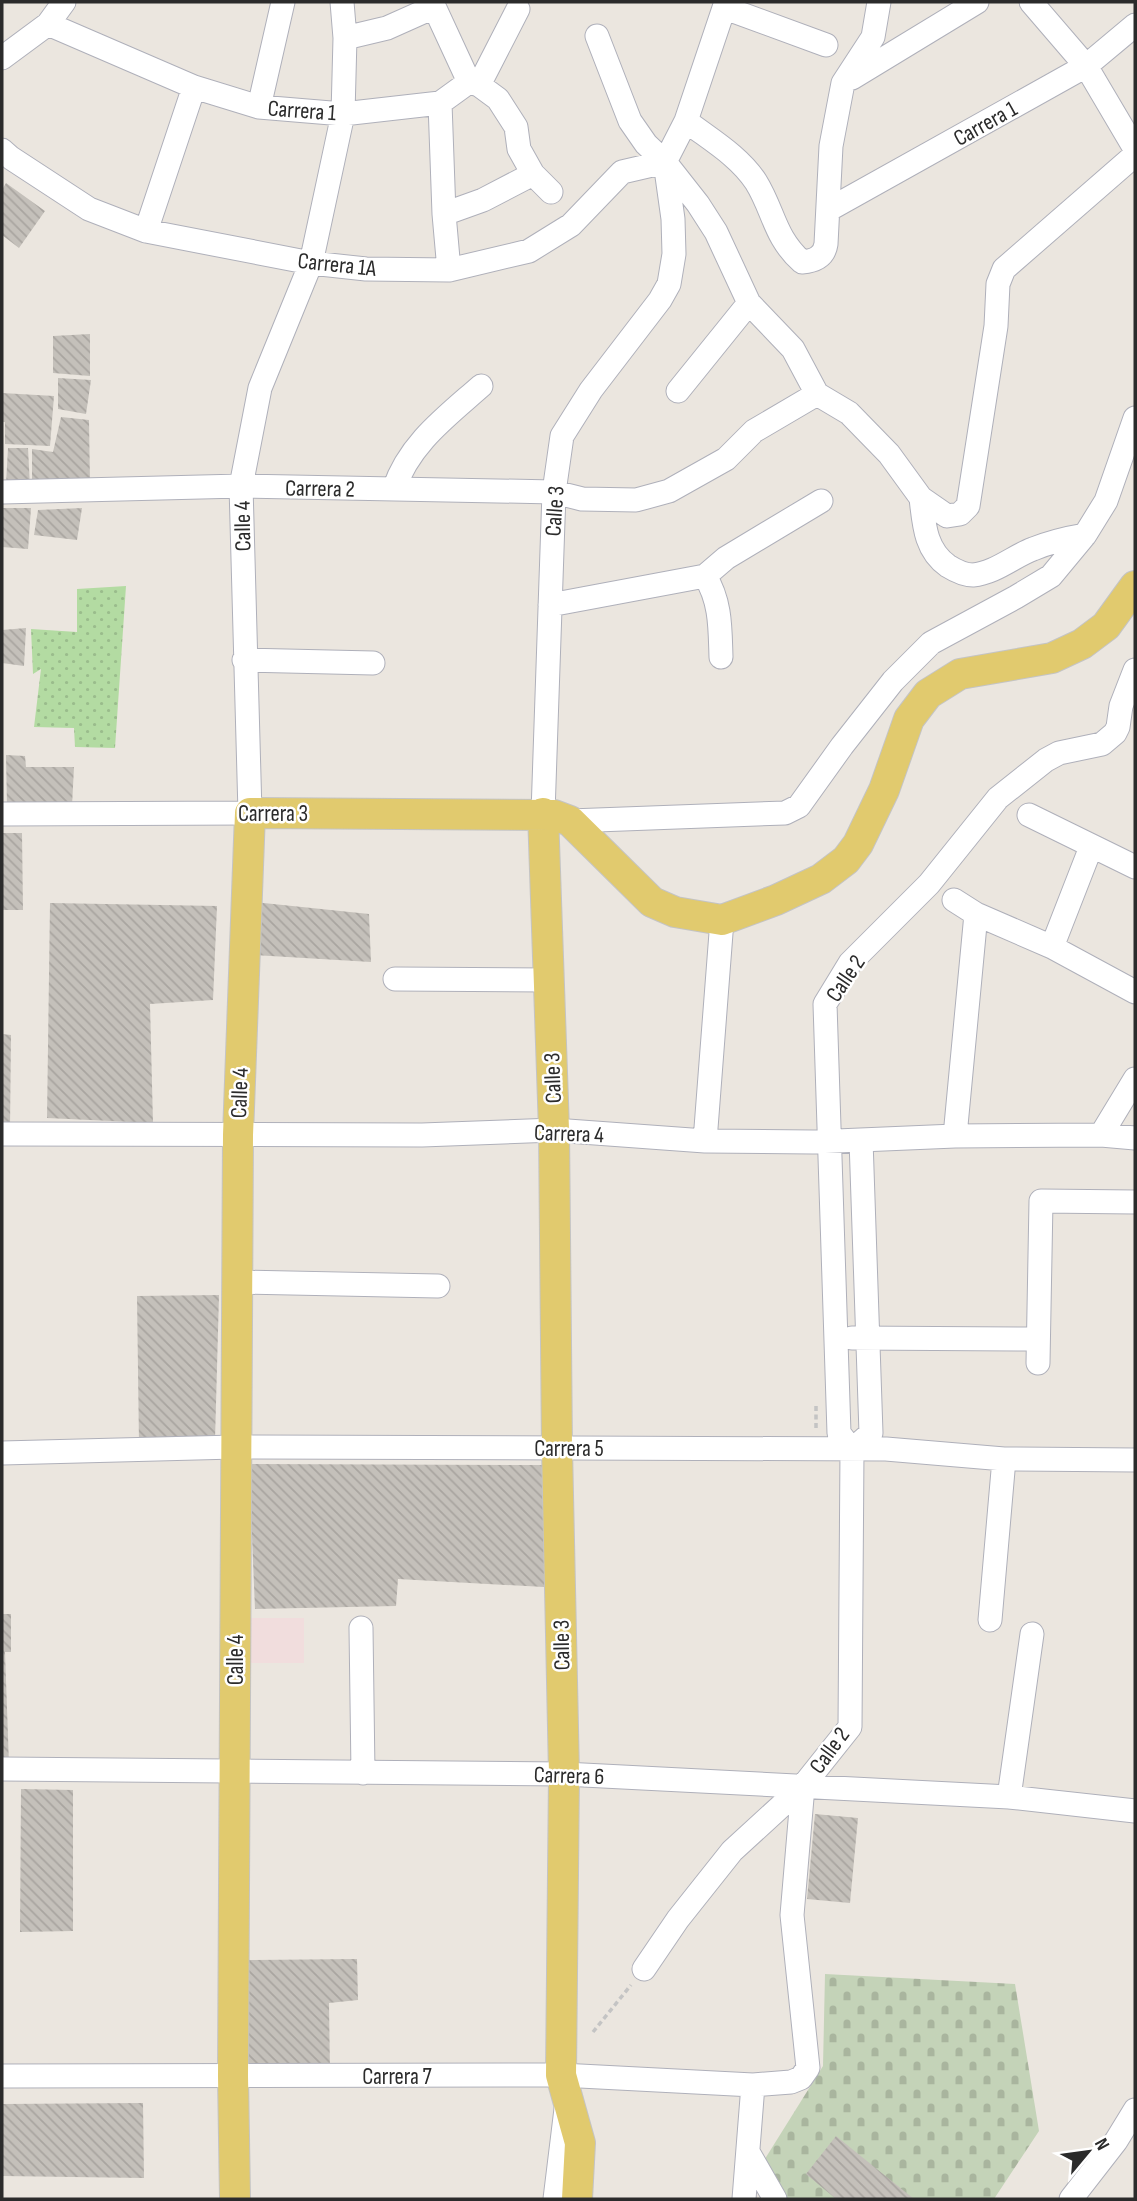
<svg xmlns="http://www.w3.org/2000/svg" width="1137" height="2201" font-family="'Sofia Sans Condensed',sans-serif">
	<style>
		.medical { fill: #f1dddd }
		.cemetery { fill: url(#cemetery-stones) }
		.park { fill: url(#park-dots) }
		.building { fill: url(#building-back-hatch) }
		.lines { fill: none; stroke-linecap: round; stroke-linejoin: round }
		.minor-casing { stroke: #afb0ba; stroke-width: 25 }
		.major-casing { stroke: #c4c4c4; stroke-width: 32 }
		.path { stroke: #c4c4c4; stroke-width: 3.5; stroke-dasharray: 5 3.5; stroke-linecap: butt }
		.minor { stroke: #fff; stroke-width: 23 }
		.major { stroke: #e1ca6e; stroke-width: 30 }
		.labels { text-anchor: middle; stroke-width: 5; stroke-linejoin: round; paint-order: stroke }
		.street-label { font-size: 23px; fill: #2b2b2b; stroke: #fff }
	</style>
	<defs>
		<pattern id="cemetery-stones" width="16" height="16" patternUnits="userSpaceOnUse" patternTransform="scale(1.75)"><rect width="16" height="16" fill="#c4d3b8"/><path d="M2 7V4a2 2 0 0 1 4 0v3zM10 15v-3a2 2 0 0 1 4 0v3z" fill="#a9b59e"/></pattern>
		<pattern id="park-dots" width="8" height="8" patternUnits="userSpaceOnUse" patternTransform="scale(1.75)"><rect width="8" height="8" fill="#b3dba2"/><path d="M2 2h.1M6 6h.1" fill="none" stroke="#9abc8c" stroke-width="1.8" stroke-linecap="round"/></pattern>
		<pattern id="building-back-hatch" width="6" height="6" patternUnits="userSpaceOnUse" patternTransform="scale(1.75)"><rect width="6" height="6" fill="#c4c0ba"/><path d="M-1 5l2 2M0 0l6 6M5-1l2 2" fill="none" stroke="#a9a5a0"/></pattern>
	</defs>
	<rect width="100%" height="100%" fill="#ebe6df"/>
	<path class="medical" d="M244,1618H304V1663H244Z"/>
	<path class="cemetery" d="M825,1974L1015,1984L1039,2131L994,2199H784L763,2162L823,2066Z"/>
	<path class="park" d="M126,586L115,748L75,747L74,728L34,727L41,669L33,674L31,629L77,632V589Z"/>
	<path class="building" d="M6,183L45,211L19,248L2,235V190Z
		M90,334V376L53,373V336Z
		M58,378L91,380L86,414L58,409Z
		M2,393L54,396L50,446L5,444V422H2Z
		M61,417L89,420L90,483L32,486V449L53,452Z
		M8,448H28L30,487L6,484Z
		M2,508H31L28,549L2,547Z
		M82,508L77,540L34,535L38,510Z
		M26,628L24,666L2,663V630Z
		M6,755L25,756L26,767H74L72,806L7,807Z
		M2,833H22L23,910H2Z
		M253,902L369,914L371,962L252,955Z
		M50,903L217,906L213,1000L150,1004L153,1123L47,1118Z
		M2,1034L11,1035L10,1128L2,1127Z
		M219,1295L215,1440L139,1444L137,1296Z
		M249,1464L544,1465V1587L398,1579L396,1606L255,1609Z
		M2,1614H11V1652H5L9,1765H2Z
		M21,1789L73,1790V1931L20,1932Z
		M815,1814L858,1818L850,1903L807,1899Z
		M357,1959L358,2000L329,2003L330,2071L247,2072L246,1960Z
		M143,2103L144,2178L2,2176V2104Z
		M836,2136L914,2199H836L806,2174Z"/>
	<g class="lines">
		<g class="minor-casing">
			<path id="minor" d="M432,2L469,82
				M1031,2L1086,66L1135,149
				M725,8L826,45
				M48,24L194,87L259,107L343,114L440,103L469,82L479,85L518,9
				M597,36L630,121L646,144L665,162L698,204L716,232L749,303L793,349L817,394L849,413L889,454L921,498L947,516L960,514L968,506L996,326L998,284L1004,269L1135,155
				M345,38L387,28L434,7
				M2,58L48,24L64,2
				M852,78L977,2
				M479,85L498,99L516,127L519,149L533,174L551,192
				M440,103L444,214L449,270
				M259,107L283,2
				M686,121C711,140 739,156 756,182C774,211 774,237 802,262C814,261 824,257 826,244L831,146L843,83L873,37L879,2
				M2,150L11,158L89,209L146,231L311,263L366,269L449,270L529,251L571,225L622,172L665,162
				M828,210L1086,66L1135,25
				M444,214L483,200L533,174
				M146,231L194,87
				M678,391L749,303
				M394,489C409,444 446,417 481,386
				M2,492L241,486L554,492L582,499L636,500L669,491L726,459L754,431L817,394
				M921,498C924,524 925,550 948,566C956,571 964,575 973,575C995,573 1014,556 1033,549C1050,542 1067,538 1085,535L1106,501L1135,418
				M705,576C721,602 720,628 721,657
				M550,605L705,576L726,558L821,501
				M244,660L373,663
				M543,813L554,492L562,436L591,390L660,300L669,284L674,254L673,219L665,162L686,121L726,2
				M2,814L250,813L241,486L260,388L311,263L343,114L345,38L342,2
				M1029,815L1135,867
				M570,821L785,813L799,806L842,746L893,681L931,643L1016,597L1051,576L1085,535
				M954,900L976,914L1052,947L1135,992
				M1052,947L1091,847
				M395,979L548,980
				M2,1134L422,1135L554,1130L705,1141L813,1142L955,1136L1101,1135L1135,1138
				M1101,1135L1135,1079
				M955,1136L976,914
				M705,1141L722,920
				M237,1282L438,1286
				M852,1338L1037,1339
				M1038,1363L1041,1201L1135,1202
				M852,1450L871,1433L861,1140
				M2,1453L235,1447L886,1449L1004,1459L1135,1460
				M990,1620L1004,1459
				M361,1628L363,1773
				M2,1769L564,1774L1009,1797L1135,1811
				M1009,1797L1032,1634
				M644,1969L678,1919L732,1851L803,1786L850,1727L852,1450L839,1433L825,1004L850,963L929,884L998,798L1046,760L1059,753L1102,744L1115,733L1118,727L1121,706L1135,670
				M2,2076L561,2075L753,2085L791,2082L801,2078L808,2068L792,1915L803,1786
				M748,2152L775,2199
				M555,2199L566,2109
				M744,2199L753,2085
				M1071,2199L1116,2141L1135,2110"/>
		</g>
		<g class="major-casing">
			<path id="major" d="M543,813L554,1130L557,1448L564,1774L561,2075L580,2143L577,2199
				M235,2199L233,2076L238,1135L250,813L554,815L570,821L652,902L675,912L722,920L776,900L821,879L846,860L858,844L884,790L909,719L928,694L960,674L1052,658L1082,644L1106,626L1135,586"/>
		</g>
		<path class="path" d="M816,1406V1430
			M593,2032L631,1985"/>
		<use href="#minor" class="minor"/>
		<use href="#major" class="major"/>
	</g>
	<g class="labels">
		<g class="street-label">
			<text transform="translate(302 110) rotate(4)" y="8">Carrera 1</text>
			<text transform="translate(985 123) rotate(-29)" y="8">Carrera 1</text>
			<text transform="translate(337 264) rotate(6)" y="8">Carrera 1A</text>
			<text transform="translate(320 488) rotate(1)" y="8">Carrera 2</text>
			<text transform="translate(554 511) rotate(-86)" y="8">Calle 3</text>
			<text transform="translate(242 526) rotate(-91)" y="8">Calle 4</text>
			<text x="273" y="821">Carrera 3</text>
			<text transform="translate(845 978) rotate(-56)" y="8">Calle 2</text>
			<text transform="translate(552 1078) rotate(-92)" y="8">Calle 3</text>
			<text transform="translate(239 1093) rotate(-88)" y="8">Calle 4</text>
			<text transform="translate(569 1133) rotate(2)" y="8">Carrera 4</text>
			<text x="569" y="1456">Carrera 5</text>
			<text transform="translate(561 1645) rotate(-91)" y="8">Calle 3</text>
			<text transform="translate(235 1660) rotate(-90)" y="8">Calle 4</text>
			<text transform="translate(829 1750) rotate(-54)" y="8">Calle 2</text>
			<text transform="translate(569 1775) rotate(2)" y="8">Carrera 6</text>
			<text x="397" y="2084">Carrera 7</text>
		</g>
	</g>
	<rect width="1137" height="2201" fill="none" stroke="#2b2b2b" stroke-width="7"/>
	<g transform="translate(1088 2152) rotate(61)" stroke="#ffffff" stroke-width="5" paint-order="stroke">
	<path d="M0-5L12 26L0 18L-12 26Z" fill="#2b2b2b"/>
	<text y="-10" font-size="19" font-weight="bold" text-anchor="middle" fill="#2b2b2b">N</text>
	</g>
</svg>
